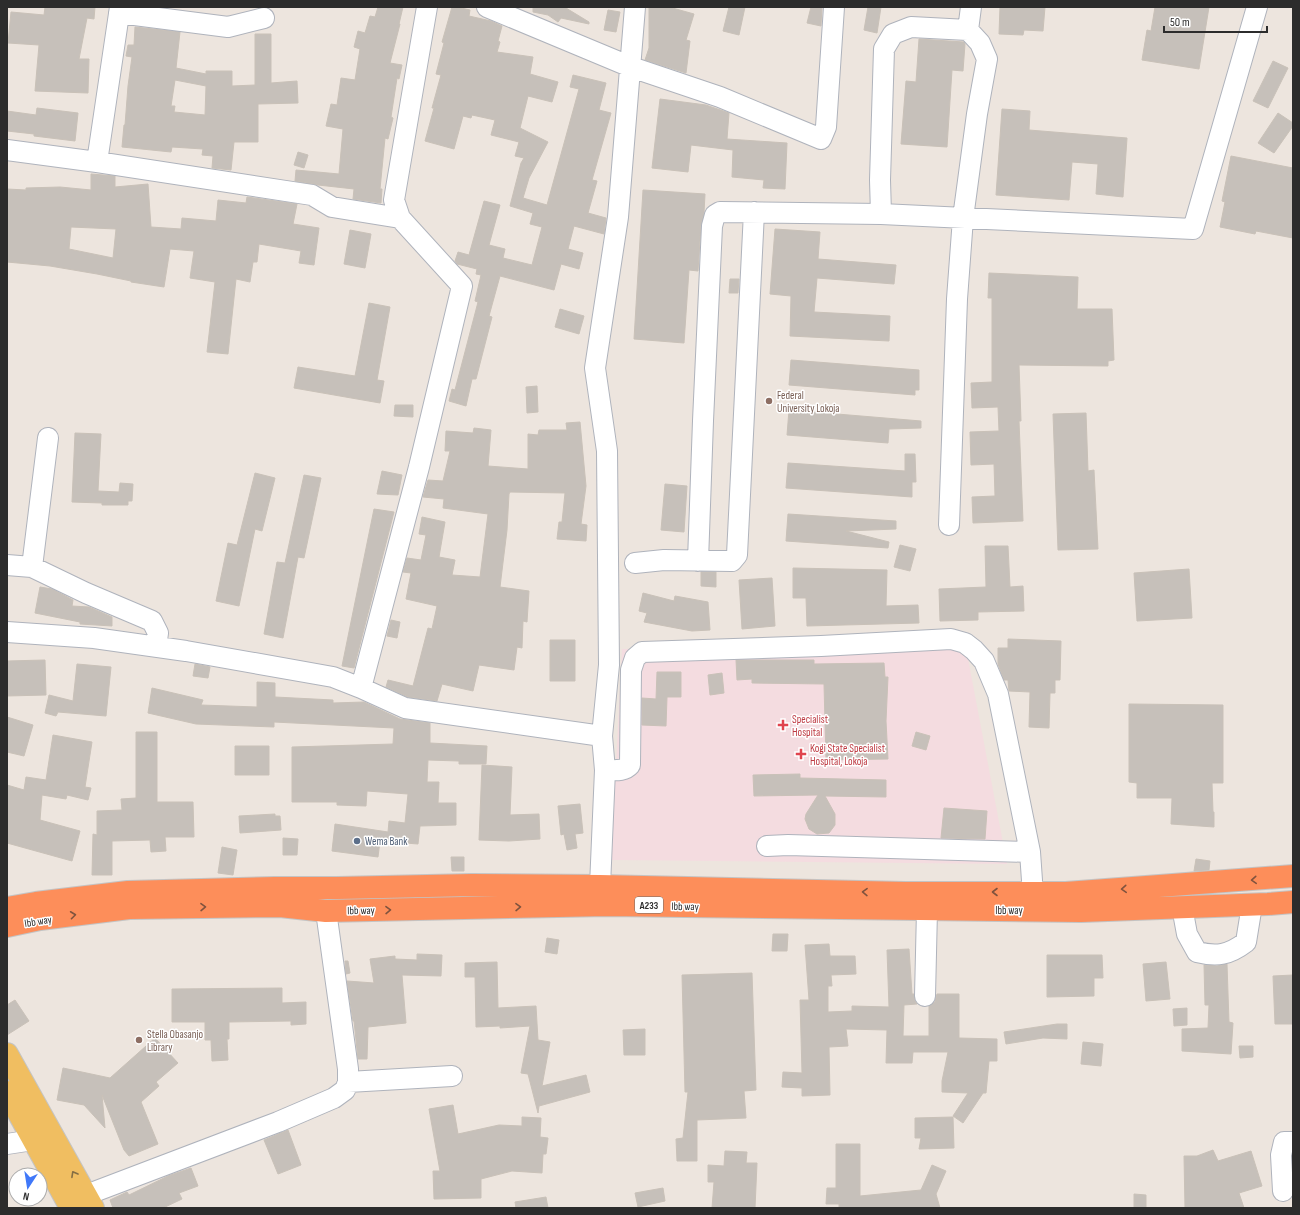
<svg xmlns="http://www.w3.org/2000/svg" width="1300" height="1215" font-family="'Sofia Sans Condensed',sans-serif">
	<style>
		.medical { fill: #f4dce0 }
		.building { fill: #c6c0ba; stroke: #c9c1b8; fill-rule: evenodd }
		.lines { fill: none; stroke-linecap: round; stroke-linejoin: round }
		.minor-casing { stroke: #afb3bc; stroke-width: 22 }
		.major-casing { stroke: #c4c4c4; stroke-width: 24 }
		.highway-casing { stroke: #c4c4c4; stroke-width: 24 }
		.minor { stroke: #fff; stroke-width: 20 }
		.major { stroke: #f0be61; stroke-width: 22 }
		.highway { stroke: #fd8e5a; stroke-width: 22 }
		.oneway { stroke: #80533e }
		.oneway2 { stroke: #846e44 }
		.education-dot { fill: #8d6e63; stroke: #fff; stroke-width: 1.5 }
		.health-dot { fill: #e0444e; stroke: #fff; stroke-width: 1.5 }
		.service-dot { fill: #5c6f8a; stroke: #fff; stroke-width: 1.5 }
		.labels { text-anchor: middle; stroke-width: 3; stroke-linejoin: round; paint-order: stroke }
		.shield { fill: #fff; stroke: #6b6b6b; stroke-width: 1 }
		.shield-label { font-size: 10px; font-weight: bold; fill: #2c2c2c }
		.education-label { font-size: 11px; fill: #785e54; stroke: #fff; text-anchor: start }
		.health-label { font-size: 11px; fill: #be3a42; stroke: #fff; text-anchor: start }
		.service-label { font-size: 11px; fill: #4e5e75; stroke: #fff; text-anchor: start }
		.street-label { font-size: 11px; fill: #2c2c2c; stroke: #fff }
	</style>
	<rect width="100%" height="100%" fill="#ede5de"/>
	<path class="medical" d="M965,643L1007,864L611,860L622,649Z"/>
	<path class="building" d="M45,7H95L94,19L87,18L79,59H89L88,93L35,91L39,45L8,43L11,12L44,15Z
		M378,7H403L399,24H400L390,63L402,65L399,79L397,78L391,117L393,118L388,139L385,138L380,189H382L381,203L353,199L354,189L318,185L295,181L296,170L339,174L343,129L326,126L331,104L337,105L341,78L355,80L360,49L354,47L358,31L365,33L370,16L375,17Z
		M452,7H457L470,10L469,16L491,21L502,26L498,41L500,42L497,52L533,57L530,74L558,82L552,102L528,96L520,128L548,142L529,178L523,198L547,205L579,89L570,87L573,75L606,83L599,110L611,113L592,180L597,181L588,213L606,218L604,234L574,226L568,249L583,253L579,269L561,264L554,290L500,276L489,316L492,317L476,379H472L466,406L449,401L452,389L455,390L478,302L475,301L481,275L476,274L477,269L457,264L455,261L458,252L469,255L484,201L500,205L489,245L505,249L503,258L532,265L542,227L530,224L533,213L510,206L521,163L524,158L515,156L519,142L491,135L495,120L472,115L471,118L463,116L454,149L425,141L434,108H432L441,75L436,74L444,43L442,42Z
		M533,7H567L566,8L589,22V24L561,18L558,22L548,15L533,12Z
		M649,7H669L694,14L686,40L690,41L686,73L645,60L649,48Z
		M729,7H745L739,35L723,31Z
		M811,7H822L821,26L807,23Z
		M868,7H881L877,33L864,30Z
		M1000,7H1045L1043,31L1024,30L1023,35L999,34Z
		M1155,7H1209L1199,69L1142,60L1147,30L1151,31Z
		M608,10L620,12L616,32L604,30Z
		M135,27L180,32L176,68L206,74V71H232V86L255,85V34H271V83L297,81L298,103L258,104V142H234L231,170L212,168L213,156L202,155L203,149L172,147L171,152L122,147L124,125H125L128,86L132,57L126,56L128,45H134ZM175,80L206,86L205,115L174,112L175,106H171Z
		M919,39L964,42L965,44L963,71L952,70L947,147L901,144L906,81L916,82Z
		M1273,61L1288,68L1268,108L1253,101Z
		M660,99L706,105L729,113L727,139L787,143L785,189L763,188L764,180L732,177L733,150L691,145L688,172L652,168Z
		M37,108L78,113L75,141L34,136V134L7,131V111L36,115Z
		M1002,109L1030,111L1029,130L1127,138L1123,197L1096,194L1098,164L1072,162L1069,200L996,195Z
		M1278,113L1293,123V126L1274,153L1258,143Z
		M298,152L308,155L304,168L294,165Z
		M1231,156L1293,168V238L1256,231L1255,234L1220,227L1225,202L1222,201Z
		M91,174L115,176V187L148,184L151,227L181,229L182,218L216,221L218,200L246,203L247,197L297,204L293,224L319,228L314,265L299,263L301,251L259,244L257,262H253L250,282L236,279L228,354L207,352L215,282L190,278L194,251L170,249L164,287L131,282V281L97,274L50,266L7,262V189L26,190V188L60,187L91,190ZM71,227L116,229L113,258L69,249Z
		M643,190L705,194L704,213L701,225L698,271L689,270L684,343L634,339Z
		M775,229L820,232L818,259L896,265L894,284L817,278L814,312L890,316L889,341L790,336L791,296L770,294Z
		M350,230L371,234L365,268L344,264Z
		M989,273L1078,277L1077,309H1112L1114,360L1108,361V366L1019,365L1021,421H1019L1023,521L973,523L972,497L995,496L994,464L971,465L970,432L999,431L998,407L972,408L971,383L992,382V298H988Z
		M730,279H739L738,293H729Z
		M369,303L390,307L377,380L384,381L380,403L294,388L298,367L355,376Z
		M560,309L584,316L579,334L555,327Z
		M791,360L919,370V390H915V395L789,385Z
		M537,386L538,412L527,413L526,387Z
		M395,405H413V417L394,416Z
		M789,410L921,421V428L889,429L888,443L787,435Z
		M1086,413L1088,471L1094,470L1098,549L1058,550L1053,414Z
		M580,422L586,486L581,524L587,525L586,541L557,539L559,522H562L565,493L510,492L509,494L507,530L500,587L529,591L527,622L523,621L522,648L517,647L514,670L479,665L473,691L442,684L437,701L408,697L386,687L388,680L413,686L428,628L432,629L437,606L406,599L411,573L403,572L407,558L421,560L426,535L419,534L422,517L445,522L439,557L455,560L452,575L480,577L488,514L443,508L444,499L423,497L428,480L443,481L450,451H445L446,431L473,433L474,428L491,430L488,466L528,469V434L538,435L539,430H567L566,423Z
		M75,433L101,434L98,491L119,492L120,483L133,484L132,501H128V505H102V503L72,502Z
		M905,454H915L916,482H912V497L786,488L788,463L905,471Z
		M382,471L402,475L398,495L377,494Z
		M255,473L275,478L262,531L255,529L239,606L216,601L228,543L237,545Z
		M304,475L321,478L304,558L298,557L283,638L264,634L277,562L285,563Z
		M665,484L687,486L684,532L661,530Z
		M374,509L394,512L354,668L342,666Z
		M788,514L896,521V529L846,531L889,542L888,548L786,541Z
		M900,545L916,549L910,571L894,567Z
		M985,546H1008L1010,587L1023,586L1024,611L978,612V620L940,621L939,589L986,587Z
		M793,568L887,570L886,606L918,605L919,623L807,626L806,598H793Z
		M1189,569L1192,618L1137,621L1134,573Z
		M701,572H716V587L701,586Z
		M772,578L775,626L742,629L739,580Z
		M40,587L52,589L73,600L72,606L89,607L112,617V626L80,624V622L35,613Z
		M643,593L674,601L675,596L708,602L710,630L692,631L644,622L647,613L639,611Z
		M391,620L400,622L397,638L387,636Z
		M1008,639L1061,641L1060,680H1055V693H1050L1049,728L1029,727L1030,692L1009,691L1008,680H1004L998,664V648H1008Z
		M550,640H575V681H550Z
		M45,660L46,695L7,696V661Z
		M736,660H814V664L884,663L885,677H888L886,721L888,759L826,760L824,684L752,683V679L737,680Z
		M77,664L111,667L106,716L58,712L56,716L45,713L49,695L73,701Z
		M195,664L210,667L208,678L193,676Z
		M657,672H681V697H667L666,726L642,725V698L656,699Z
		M722,673L724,693L710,695L708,675Z
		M257,682L275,683V697L333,700V703L364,702L400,719L430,723V743L487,746L486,764H459V761L428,760L427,782H439L438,803H456V825L420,826L418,844L380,841L378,857L332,851L335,824L388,832L389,821L405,823L408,794L367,791L366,806L337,805V802H292V747L393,744L394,728L274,722V727L196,724L148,713L152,688L203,700L201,705L257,707Z
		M1129,704L1223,705V783H1212L1213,812H1214V827L1171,824L1172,798H1137V783L1129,782Z
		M7,717L33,725L24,756L7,752Z
		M136,732H157V802H193L194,837H165L166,851L151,852L150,840L112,841V875H92L93,834L97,835V811L122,810L121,799L136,798Z
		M916,732L930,736L926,750L912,746Z
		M53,735L92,742L85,787L91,788L88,800L67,795L66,799L42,795L40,820L80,831L72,861L7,843V785L24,790L26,777L46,780Z
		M235,746H269V775H235Z
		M482,765L512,767L510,815L539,814L540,839L509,841L479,840Z
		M800,774V778L886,780V797L825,796L835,814V825L829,833L817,834L809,829L805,819L806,814L818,795L754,796L753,775Z
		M580,804L583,833L575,834L577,848L567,850L564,834L561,835L558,806Z
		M944,808L987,811L985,839L941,838Z
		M275,814V816H280L281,830L240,833L239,816Z
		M283,838L298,839L297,855H283Z
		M222,847L237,850L233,875L218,873Z
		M451,857H464V871H452Z
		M1196,859L1210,861L1209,870L1194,871Z
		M773,934H788L787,951H772Z
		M547,938L559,940L557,954L545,952Z
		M829,944L830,956H855L856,974L831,975L832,986H828V1012L852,1011V1006L889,1007L887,950L909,949L912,994H914L915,1001L917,1004L904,1005L903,1036H929V1006L935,1002L937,994H959V1038L997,1039V1061H989L986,1093H983L963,1123L953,1116L968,1093L942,1092V1081L948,1052H913L912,1063H886L887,1030L846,1029L848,1046L829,1047L830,1095L802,1096V1088L782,1087L783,1072L802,1073L800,1000H809L805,945Z
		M417,954L442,955L441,976L402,975L406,1023L368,1027L367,1059H358L354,1021H353L347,981L374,983L370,959L395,956V959L417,960Z
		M1047,955H1102L1103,978H1094V996L1047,997Z
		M345,961H348L350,973L346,974Z
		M497,962L498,1008L536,1006L538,1040L550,1042L542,1086L586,1075L590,1092L539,1106L538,1113L528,1074L521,1073L530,1026L500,1028V1026L476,1027L475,977H465V963Z
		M1166,962L1170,999L1146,1001L1143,964Z
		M1227,964L1229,1022L1233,1023L1231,1054L1182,1051V1029L1208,1028L1209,1005H1205L1204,965L1217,966Z
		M752,973L756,1090L744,1091L746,1118L697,1120V1161H677L676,1139L683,1138L688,1092H685L682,975Z
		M1293,975V1024H1275L1273,976Z
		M282,988V1003L306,1002V1024L291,1025V1021L229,1022V1039H227L228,1060L212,1061L211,1040H205V1022H172V989Z
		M15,1000L29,1021L7,1035V1005Z
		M1187,1008V1025L1174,1026L1173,1009Z
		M1057,1024H1067V1039L1043,1038L1006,1044L1004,1032Z
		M645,1029V1055H624L623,1030Z
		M155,1038L178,1063L156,1082L159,1086L141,1102L158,1144L129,1156L124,1150L102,1095L105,1128L84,1105L57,1100L63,1068L110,1078Z
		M1083,1042L1103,1044L1101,1066L1081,1064Z
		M1239,1046H1253V1057L1240,1058Z
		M453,1105L458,1134L499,1125L522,1126V1117L541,1118L540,1137L548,1138L546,1154H543L542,1173L512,1171L481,1179V1198L434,1199L433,1171H440L429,1109Z
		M953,1117L954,1148L919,1149L921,1138H915V1118Z
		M288,1130L301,1165L278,1174L264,1140Z
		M836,1144H860V1196L921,1190L932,1165L946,1171L936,1194L940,1208H839V1204H826L827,1188H836Z
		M1213,1150L1218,1161L1251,1151L1262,1186L1239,1193L1244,1208H1185L1184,1156H1197Z
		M725,1151L747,1152L746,1163H757L755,1208H712L714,1182H708V1165L724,1166Z
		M191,1168L198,1186L179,1193L182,1199L163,1208H113L110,1200L127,1192L129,1195L168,1176Z
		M663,1188L665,1201L638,1207L635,1193Z
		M1134,1194L1146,1195V1208H1134Z
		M546,1197L548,1208H516L515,1202Z"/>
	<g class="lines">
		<g class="minor-casing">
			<path id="minor" d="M487,7L631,67L720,97L821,139L826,127L834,7
				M119,13L228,27L264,18
				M968,30L971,7
				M7,150L97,162L312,195L332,207L400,218
				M97,162L120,7
				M881,214L880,180L884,49L893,34L911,27L968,30L980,43L987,59L977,114L963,218L957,299L949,525
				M698,561L703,421L712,226L715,215L720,212L881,214L1193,229L1257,7
				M635,563L664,560L732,561L737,555L754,212
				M7,565L32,567L86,593L152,621L158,633L156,647
				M32,567L48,438
				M7,632L94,638L186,651L333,677L361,688L419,467L462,286L400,218L394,200L427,7
				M361,688L405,708L602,736
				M605,770C614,770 624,772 630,765L631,670L635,658L642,652L821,646L951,639L965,643L974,650L984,661L998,694L1030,852L1034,909
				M767,846L788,845L1030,852
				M600,886L605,770L602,736L609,665L607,451L595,368L618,217L635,7
				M1182,907L1187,934L1197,952C1217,957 1229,955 1246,942L1252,905
				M925,996L927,910
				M348,1082L452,1076
				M7,1144L33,1140
				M1283,1191L1281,1155L1284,1142H1293
				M86,1195L278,1122L334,1098L345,1090L348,1082V1069L326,911"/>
		</g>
		<g class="major-casing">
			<path id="major" d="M7,1054L93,1208
				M7,1092L71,1208"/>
		</g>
		<g class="highway-casing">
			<path id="highway" d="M7,908L36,903L128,892L275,888H337L472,885L600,886L905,893H1066L1293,876
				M7,926L40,919L129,908L280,906L326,911L607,905L1081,911L1268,904L1293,902"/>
		</g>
		<use href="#minor" class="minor"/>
		<use href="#major" class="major"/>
		<use href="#highway" class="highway"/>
	</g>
	<defs><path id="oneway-chevron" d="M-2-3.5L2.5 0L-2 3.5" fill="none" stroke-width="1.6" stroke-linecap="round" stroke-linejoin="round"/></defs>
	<g class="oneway">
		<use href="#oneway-chevron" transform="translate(1254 880) rotate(176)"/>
		<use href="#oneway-chevron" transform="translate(1124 889) rotate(176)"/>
		<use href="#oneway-chevron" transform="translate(865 892) rotate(-179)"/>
		<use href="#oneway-chevron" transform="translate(995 892) rotate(180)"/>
		<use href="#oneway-chevron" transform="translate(203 907) rotate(-1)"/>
		<use href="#oneway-chevron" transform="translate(518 907) rotate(-1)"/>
		<use href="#oneway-chevron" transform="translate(388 910) rotate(-1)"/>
		<use href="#oneway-chevron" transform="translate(73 915) rotate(-7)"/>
	</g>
	<use class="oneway2" href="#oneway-chevron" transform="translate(74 1174) rotate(-119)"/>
	<g class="education-dot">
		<circle cx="769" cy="401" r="4"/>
		<circle cx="139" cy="1040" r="4"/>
	</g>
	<g class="health-dot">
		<path d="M781 719h4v4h4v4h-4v4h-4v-4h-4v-4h4z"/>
		<path d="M799 748h4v4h4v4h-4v4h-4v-4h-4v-4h4z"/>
	</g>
	<circle class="service-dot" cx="357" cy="841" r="4"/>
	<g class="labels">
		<rect class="shield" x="635" y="897" width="28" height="16" rx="3"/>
		<g class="shield-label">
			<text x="649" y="909">A233</text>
		</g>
		<g class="education-label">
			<text x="777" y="399">Federal<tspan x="777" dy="13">University Lokoja</tspan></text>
			<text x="147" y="1038">Stella Obasanjo<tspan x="147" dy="13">Library</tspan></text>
		</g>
		<g class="health-label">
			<text x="792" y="723">Specialist<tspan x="792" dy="13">Hospital</tspan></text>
			<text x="810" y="752">Kogi State Specialist<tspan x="810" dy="13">Hospital, Lokoja</tspan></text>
		</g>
		<g class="service-label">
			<text x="365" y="845">Wema Bank</text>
		</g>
		<g class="street-label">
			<text transform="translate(685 906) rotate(1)" y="4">Ibb way</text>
			<text transform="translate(361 910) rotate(-1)" y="4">Ibb way</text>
			<text x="1009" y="914">Ibb way</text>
			<text transform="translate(38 921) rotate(-9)" y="4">Ibb way</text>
		</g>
	</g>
	<rect width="1300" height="1215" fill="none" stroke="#2c2c2c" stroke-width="16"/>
	<g transform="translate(28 1187) rotate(192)"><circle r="19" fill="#ffffff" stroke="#ababab"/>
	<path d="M0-3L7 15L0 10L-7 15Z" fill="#4078f9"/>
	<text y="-6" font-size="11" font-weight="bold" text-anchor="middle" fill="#2c2c2c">N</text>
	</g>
	<path d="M1164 26v6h103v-6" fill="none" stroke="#2c2c2c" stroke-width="2"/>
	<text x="1170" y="26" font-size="12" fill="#2c2c2c" stroke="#ffffff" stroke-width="3" paint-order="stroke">50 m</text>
</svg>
